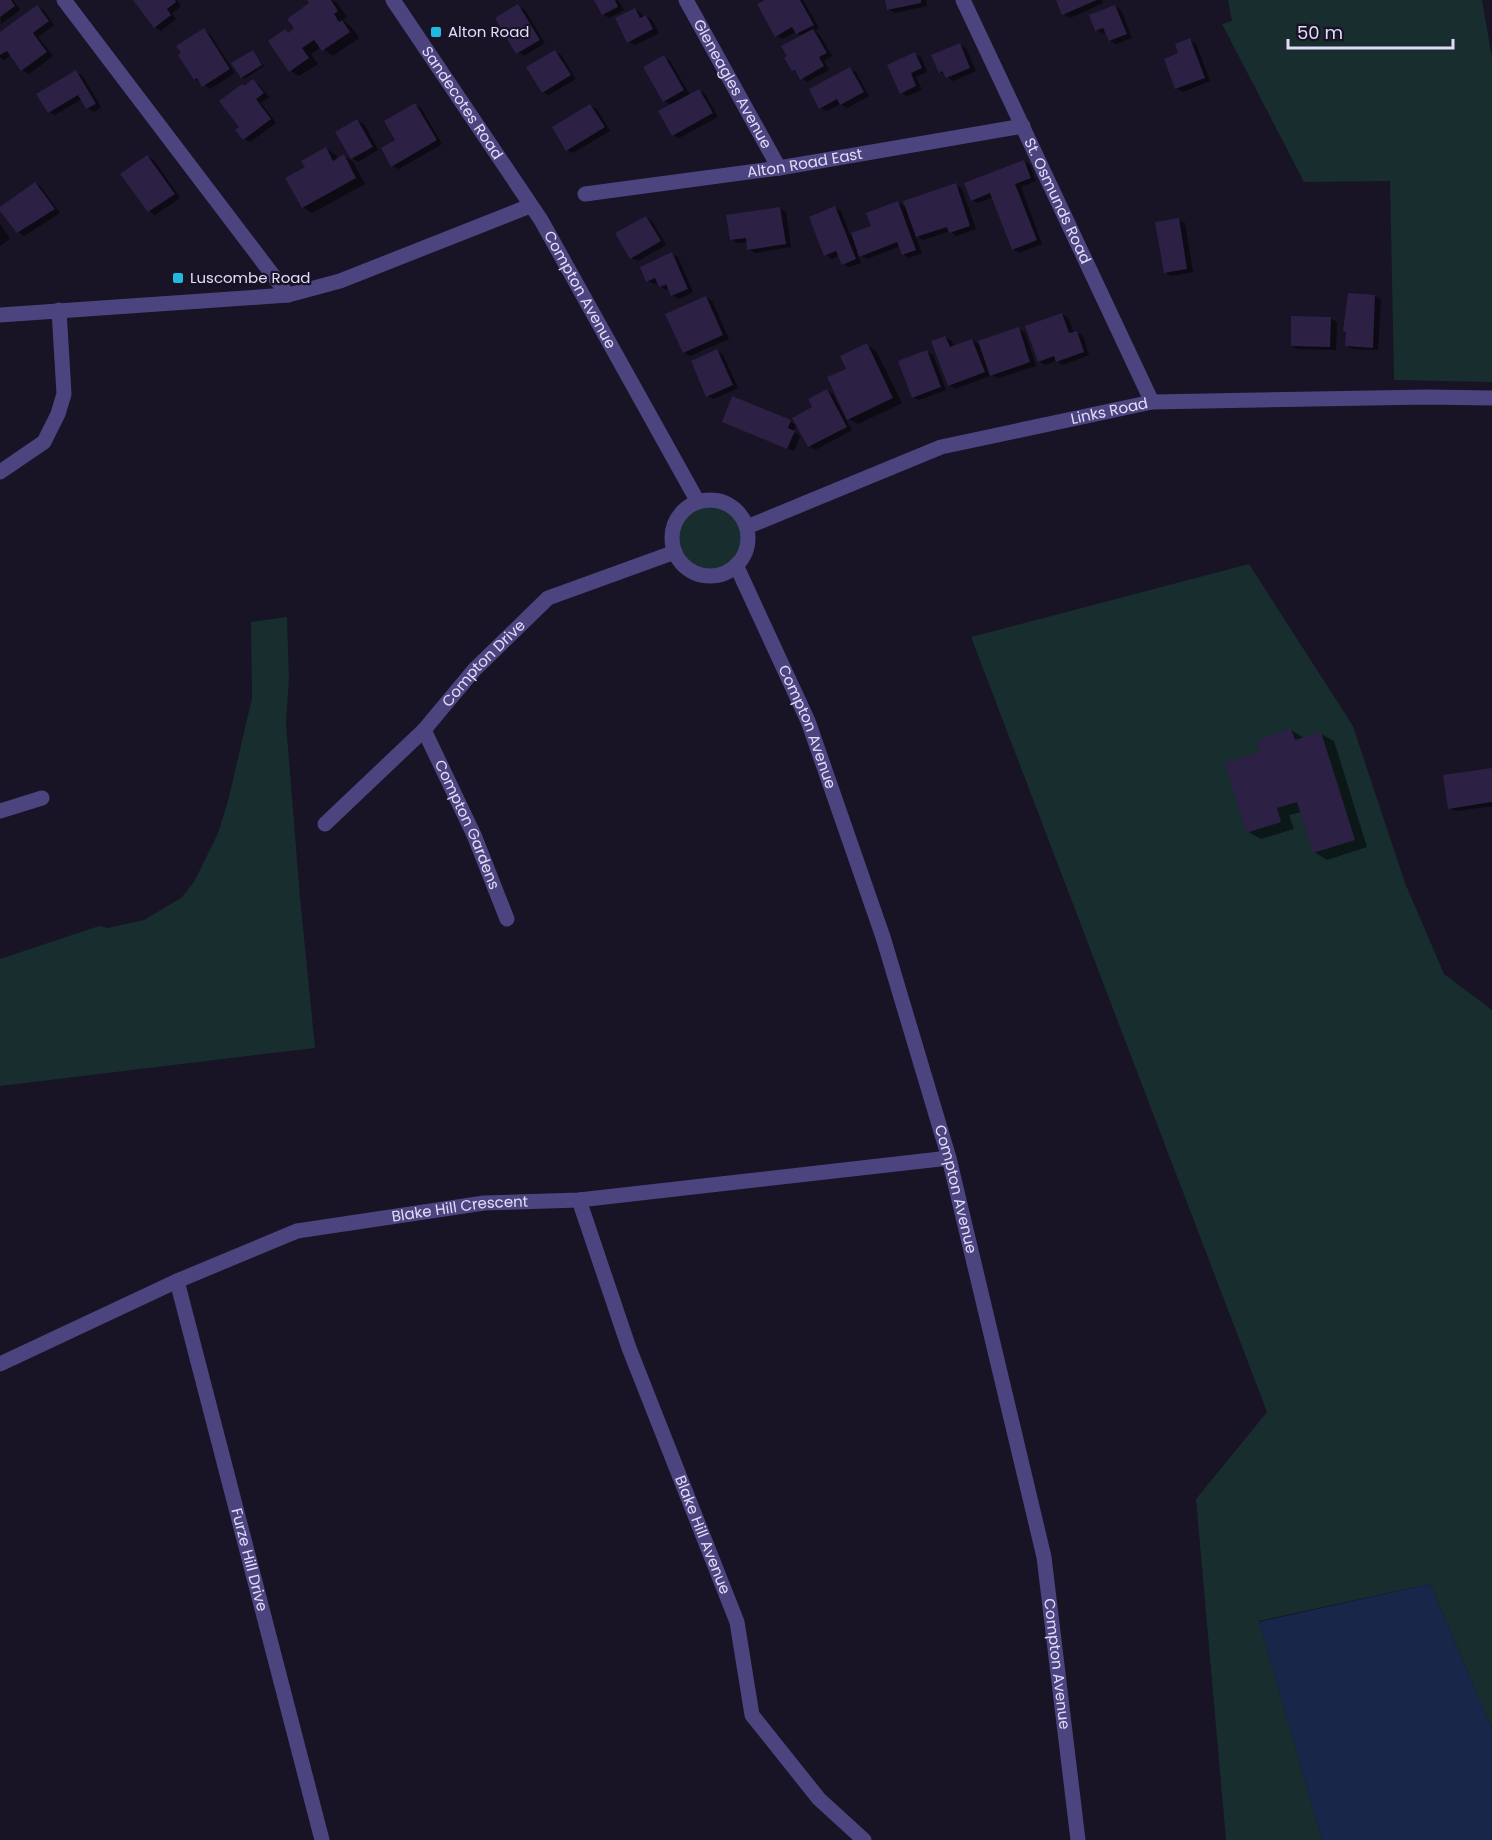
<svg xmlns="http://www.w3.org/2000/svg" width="1492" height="1840" font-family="Poppins,sans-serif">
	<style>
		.green { fill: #172d2e }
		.water { fill: #182649 }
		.shadow { fill: #0007 }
		.building { fill: #2c2144 }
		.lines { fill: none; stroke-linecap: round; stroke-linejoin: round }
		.minor { stroke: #4c447e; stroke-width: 15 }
		.poi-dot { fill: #22b9e0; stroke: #181325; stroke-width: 2 }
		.labels { text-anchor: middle; stroke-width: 4.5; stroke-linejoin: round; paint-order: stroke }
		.poi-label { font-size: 15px; fill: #e2dcfa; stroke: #181325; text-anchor: start }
		.street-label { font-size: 15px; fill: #e2dcfa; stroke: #181325 }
	</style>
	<rect width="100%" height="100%" fill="#181325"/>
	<path class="green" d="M1228,0H1482L1492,58V382L1394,380L1390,181L1304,182L1222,24L1232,21Z
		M672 538a38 38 0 1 1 76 0a38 38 0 1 1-76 0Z
		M1249,564L1353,726L1405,883L1444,974L1492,1010V1729L1430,1584L1259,1621L1322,1840H1226L1196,1499L1267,1412L971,637Z
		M287,617L289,677L286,723L300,897L315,1048L0,1086V959L99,926L108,928L144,920L181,898L194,882L218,833L228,801L252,698L251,622Z"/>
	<path class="water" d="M1430,1584L1492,1729V1840H1322L1259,1622Z"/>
	<path class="shadow" d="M0,0H13L20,10L1,24Z
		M135,0H177L181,6L172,13L176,19L161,31L155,27Z
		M309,0H332L337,3L347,17L343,20L352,28L359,38L333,56L321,47L311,54L318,64L299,76L290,70L285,31L289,33L296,29L311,4Z
		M596,0H618L624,10L609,18L603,14Z
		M768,0H803L819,28L814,31L819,34L832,56L824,61L829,70L807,82L793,70L802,36L796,32L783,39L776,36Z
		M886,0H926L927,6L895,13L888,9Z
		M1057,0H1102L1103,3L1070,18L1064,14Z
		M518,6L525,10L545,43L524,56L518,52Z
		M1115,6L1121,10L1132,38L1116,44L1110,40L1107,32L1103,33L1096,30Z
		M37,7L44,10L54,25L38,37L53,56L29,74L22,70L11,55L4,60L0,57V34Z
		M635,9L641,13L644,18L646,16L652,20L659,33L635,45L628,41Z
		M204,30L210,34L235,73L210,89L195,79Z
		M1190,40L1196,44L1210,81L1183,92L1176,88L1180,54Z
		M960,45L966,48L976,71L953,81L940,72Z
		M555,51L561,55L576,79L549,95L543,92Z
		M253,52L264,66L244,79L242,77Z
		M915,54L921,57L927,72L916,77L922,90L907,96L901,93Z
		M664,57L670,61L690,95L699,90L705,94L718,117L679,138L673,135L672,105L664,101Z
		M850,69L856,72L869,96L847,108L840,104L827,111L820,108Z
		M76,72L82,75L101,107L94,112L87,108L82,99L55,115L49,112Z
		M253,81L259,85L269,97L261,103L276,123L250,142L244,139L241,127L245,87Z
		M415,105L421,108L442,144L399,169L392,166L397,141Z
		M590,106L597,109L610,131L573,153L567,150Z
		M357,121L364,124L378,150L358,162L352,158Z
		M326,149L336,155L338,159L344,156L353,162L365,184L312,213L303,207L307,168Z
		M147,157L154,160L180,198L155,215L149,211Z
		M1024,161L1030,165L1036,181L1021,187L1042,244L1019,253L1013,249L993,197L978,203L972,200Z
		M35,183L41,187L60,213L24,236L18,232Z
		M956,185L962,189L976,229L956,236L950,231L923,240L915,235L922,253L909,258L903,254L901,246L867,259L858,254L861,263L849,267L843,264L840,255L832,259L826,255L835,208L841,211L850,235L873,226L898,202L907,208Z
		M780,208L786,212L791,247L755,253L749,249L748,242L737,243L731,239Z
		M646,217L652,221L666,245L638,261L631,258Z
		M1179,220L1185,223L1193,272L1171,276L1165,272Z
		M0,224L10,239L0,246Z
		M672,254L678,257L693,292L679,299L672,295L669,288L666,290L662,287L673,282L662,284V287L658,283L654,284L648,281Z
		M1375,296L1381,300L1378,350L1353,349L1346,346L1347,332Z
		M706,297L712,301L729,339L690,356L684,352Z
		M1062,314L1068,318L1074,333L1076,332L1083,336L1089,355L1063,365L1056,361L1045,365L1039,361Z
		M1331,319L1337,322L1336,350L1298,349L1292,346Z
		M1019,329L1025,333L1036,366L998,378L992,375L955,389L949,385L945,337L952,341L954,347L972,340L982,346Z
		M867,345L876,351L902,403L858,424L844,416L852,430L815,450L809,446L815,408L827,391L833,394L844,416L847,415Z
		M717,351L723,355L738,388L714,399L707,396Z
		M927,352L933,355L946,390L919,400L913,397Z
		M790,422L796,425L793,432L800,436L794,451L730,425Z
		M1291,730L1304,738L1321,734L1334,741L1367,847L1327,860L1314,852L1301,812L1289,815L1294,829L1261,839L1248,832L1262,752Z
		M1492,770V806L1456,811L1449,808Z"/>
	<path class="building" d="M0,0H11L15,6L0,17Z
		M133,0H175L176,2L167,9L171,15L154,28Z
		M307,0H331L338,11L334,14L339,22L342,20L350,32L322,51L314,40L302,48L309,58L289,72L268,41L285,29L288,33L294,28L287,19L309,3Z
		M594,0H615L618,7L602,15Z
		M765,0H800L814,25L796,34L792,27L775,37L757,4Z
		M885,0H921V3L887,10Z
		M1056,0H1097L1062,15Z
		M518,4L540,40L516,54L495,18Z
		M37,5L49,21L33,33L47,52L21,71L7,51L0,55V32Z
		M1115,5L1127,34L1109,41L1103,28L1095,31L1089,15Z
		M635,8L640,18L646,15L653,29L627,43L615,18Z
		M204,28L230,69L202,87L197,78L194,80L178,55L181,53L176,46Z
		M813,29L827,53L819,57L824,66L800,80L795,70L792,71L784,58L787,56L781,46Z
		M1190,38L1205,78L1175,89L1164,59L1178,53L1175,44Z
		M960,43L970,68L946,78L942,71L939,73L931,55Z
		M253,50L262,65L241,78L231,63Z
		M555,50L571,75L542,93L526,67Z
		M915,52L922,68L911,73L916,86L900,94L887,65Z
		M664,55L684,90L663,102L643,67Z
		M850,67L864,92L840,105L837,99L819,109L809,89Z
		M76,70L96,104L86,109L78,95L48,113L36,94Z
		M253,79L264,93L256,99L271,119L243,140L235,130L239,127L219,101L242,84L244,86Z
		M699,89L713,113L672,136L658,111Z
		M415,103L437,140L391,167L381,148L395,140L384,121Z
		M590,104L605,127L566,151L552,127Z
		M357,119L373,147L351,159L335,132Z
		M326,147L333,161L344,154L356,178L302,208L285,178L305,167L301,161Z
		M147,155L175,194L148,212L120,174Z
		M1024,160L1031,178L1015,184L1037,240L1012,250L990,193L971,201L964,183Z
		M35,182L55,209L17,233L0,211V207Z
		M956,183L970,226L949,233L947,227L916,237L903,201Z
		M898,201L916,250L902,255L897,242L859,257L851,233L871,226L866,213Z
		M835,206L856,259L842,265L836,251L824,256L809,217Z
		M780,207L786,244L747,250L746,238L730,240L726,215Z
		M646,216L661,241L630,259L615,233Z
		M1179,218L1187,269L1164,273L1155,222Z
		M672,252L688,289L671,296L666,284L659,287L655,278L646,282L640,267Z
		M1348,293L1375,295L1373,348L1345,346L1346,332L1343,331Z
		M706,296L723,335L683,353L665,314Z
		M1062,313L1069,333L1077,331L1084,352L1056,362L1054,356L1038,362L1025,326Z
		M1291,316L1331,317L1330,347L1291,346Z
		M1019,327L1030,362L990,376L978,341Z
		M945,336L950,347L972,339L985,372L948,386L931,341Z
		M867,343L893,398L847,420L827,377L846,369L840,356Z
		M717,349L733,385L706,397L691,361Z
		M927,350L941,387L912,398L898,361Z
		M827,389L847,427L808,447L792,418L812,407L808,399Z
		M732,396L791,420L788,428L795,431L787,449L722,422Z
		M1291,729L1295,740L1321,732L1355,840L1313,853L1297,802L1277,808L1281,822L1246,833L1225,763L1260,751L1257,740Z
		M1492,768V802L1448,809L1443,775Z"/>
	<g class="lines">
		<g class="minor">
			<path d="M64,0L288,295"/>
			<path id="s1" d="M393,0L541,220L698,502"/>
			<path id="s2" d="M686,0L779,168"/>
			<path id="s3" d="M963,0L1152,402"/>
			<path id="s4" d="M585,194L779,168L1023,126"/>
			<path d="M0,315L288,295L340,281L530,206"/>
			<path d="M0,472L44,442L58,414L64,394L59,310"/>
			<circle cx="710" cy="538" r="38"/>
			<path id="s5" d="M747,527L941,447L1152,402L1428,397L1492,398"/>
			<path id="s6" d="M736,565L808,721L883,937L949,1158L1044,1557L1078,1840"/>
			<path id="s7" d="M424,730L474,835L507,919"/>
			<path d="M0,811L42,798"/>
			<path id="s8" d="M325,824L424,730L474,670L548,598L675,552"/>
			<path id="s9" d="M579,1200L629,1348L737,1622L752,1715L819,1799L864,1840"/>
			<path id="s10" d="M177,1281L322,1840"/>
			<path id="s11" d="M0,1364L177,1281L297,1231L484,1203L579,1200L949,1158"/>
		</g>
	</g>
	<g class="poi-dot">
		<rect x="430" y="26" width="12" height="12" rx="3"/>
		<rect x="172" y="272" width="12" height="12" rx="3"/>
	</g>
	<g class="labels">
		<g class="poi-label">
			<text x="448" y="37">Alton Road</text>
			<text x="190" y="283">Luscombe Road</text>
		</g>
		<g class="street-label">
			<text dy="5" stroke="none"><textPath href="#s2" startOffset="96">Gleneagles Avenue</textPath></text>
			<text dy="5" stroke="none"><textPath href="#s1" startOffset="124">Sandecotes Road</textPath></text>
			<text dy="5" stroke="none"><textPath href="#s4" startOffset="222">Alton Road East</textPath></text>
			<text dy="5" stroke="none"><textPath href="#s3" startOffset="222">St. Osmunds Road</textPath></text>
			<text dy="5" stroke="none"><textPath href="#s1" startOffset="345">Compton Avenue</textPath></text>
			<text dy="5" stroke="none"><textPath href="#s5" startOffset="382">Links Road</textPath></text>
			<text dy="5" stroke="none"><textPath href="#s8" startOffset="226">Compton Drive</textPath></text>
			<text dy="5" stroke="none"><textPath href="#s6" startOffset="177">Compton Avenue</textPath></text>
			<text dy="5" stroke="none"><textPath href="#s7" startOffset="104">Compton Gardens</textPath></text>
			<text dy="5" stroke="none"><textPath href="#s6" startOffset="663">Compton Avenue</textPath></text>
			<text dy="5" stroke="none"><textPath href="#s11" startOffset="490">Blake Hill Crescent</textPath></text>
			<text dy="5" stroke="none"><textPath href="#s9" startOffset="357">Blake Hill Avenue</textPath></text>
			<text dy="5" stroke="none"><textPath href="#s10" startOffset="288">Furze Hill Drive</textPath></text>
			<text dy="5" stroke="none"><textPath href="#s6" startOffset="1149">Compton Avenue</textPath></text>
		</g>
	</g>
	<path d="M1288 39v9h165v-9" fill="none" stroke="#e2dcfa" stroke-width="3"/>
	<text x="1297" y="39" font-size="18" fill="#e2dcfa" stroke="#181325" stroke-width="4.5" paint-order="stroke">50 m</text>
</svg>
